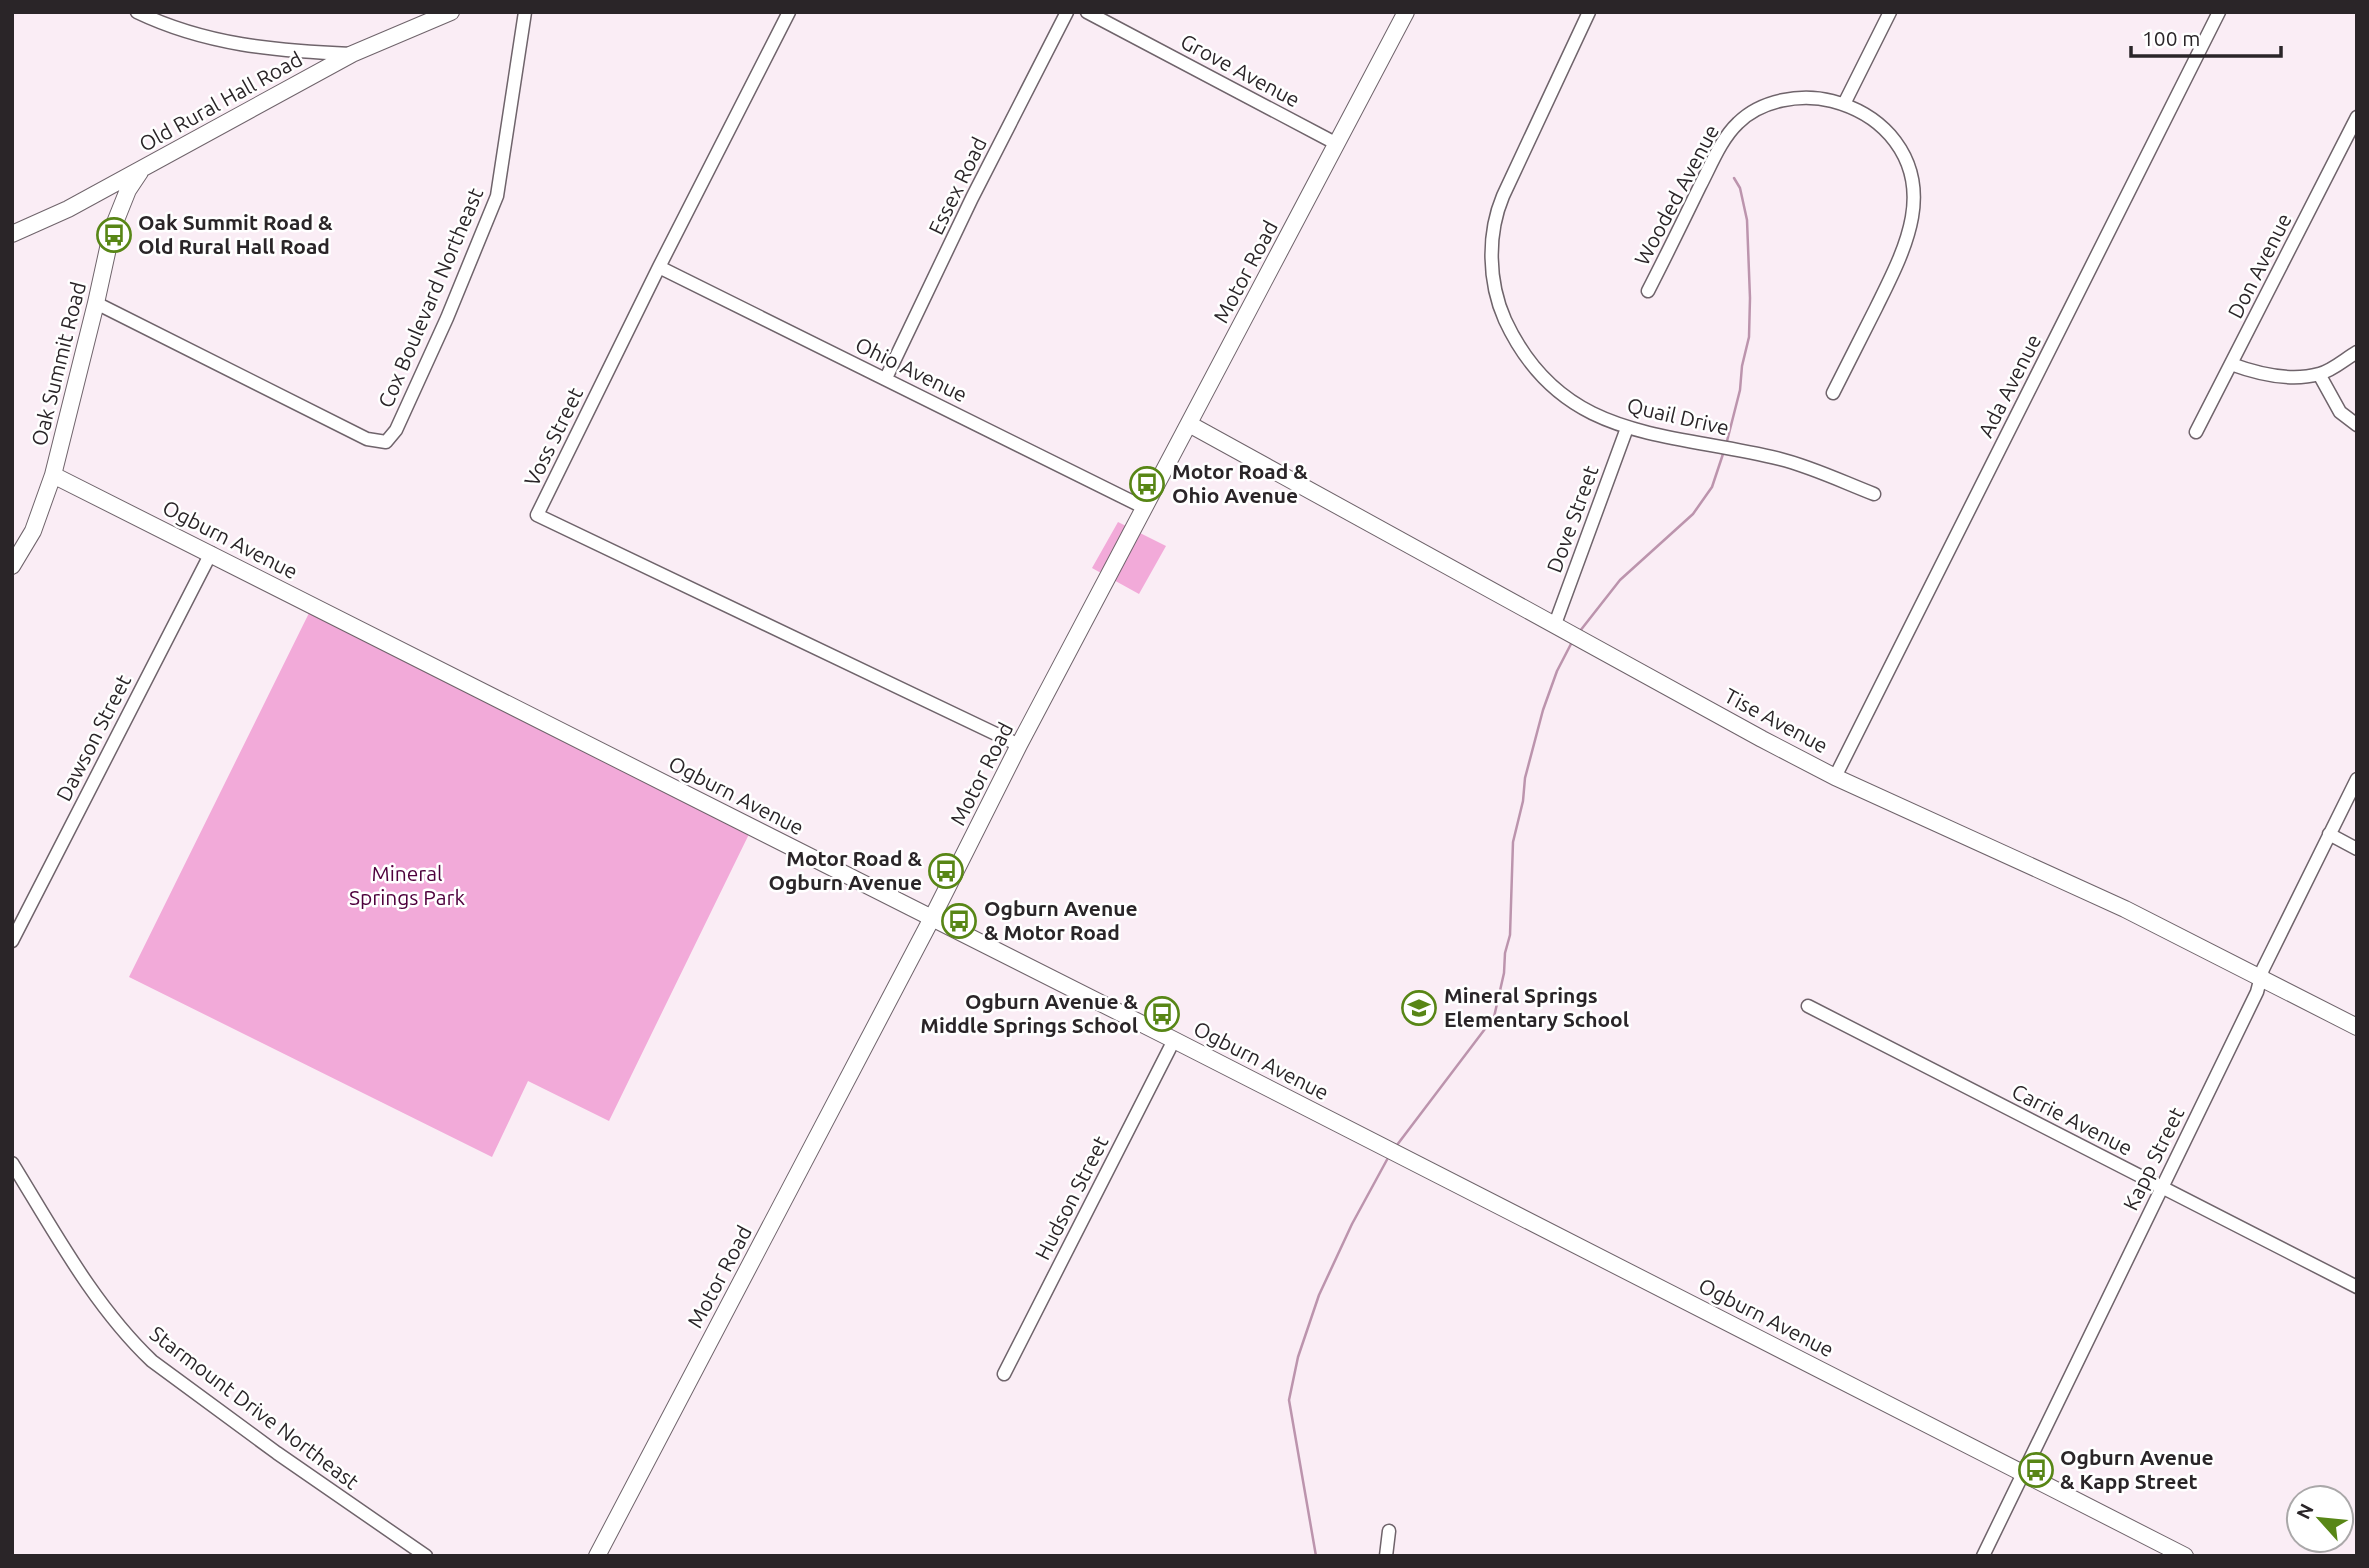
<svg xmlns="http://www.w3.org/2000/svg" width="2369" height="1568" font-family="Ubuntu,sans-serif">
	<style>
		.green { fill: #f2aad9 }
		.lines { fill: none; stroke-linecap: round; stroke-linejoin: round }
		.stream { stroke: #bc94ad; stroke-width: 2.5 }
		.street-casing { stroke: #6f646b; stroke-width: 15 }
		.secondary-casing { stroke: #6f646b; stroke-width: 18 }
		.street { stroke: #fff; stroke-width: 12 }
		.secondary { stroke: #fff; stroke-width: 16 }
		.labels { text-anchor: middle; stroke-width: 5; stroke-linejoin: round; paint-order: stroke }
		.street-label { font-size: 21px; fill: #2a2528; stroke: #fff }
		.poi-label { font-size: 21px; font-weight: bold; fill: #2a2528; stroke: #fff; text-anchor: start }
		.park-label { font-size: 21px; fill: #4e003c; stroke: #fff }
	</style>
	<rect width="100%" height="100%" fill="#faedf5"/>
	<path class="green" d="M1118,522L1166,546L1139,594L1092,568Z
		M311,609L751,830L609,1121L528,1081L492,1157L129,977Z"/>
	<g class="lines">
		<path class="stream" d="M1726,445L1740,390L1742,366L1749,337L1750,298L1747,220L1740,188L1734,178
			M1580,631L1620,580L1693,514L1712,487L1724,451
			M1397,1145L1494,1017L1504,973L1505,953L1510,935L1513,842L1523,801L1525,778L1543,710L1557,671L1572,642
			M1316,1556L1289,1400L1298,1357L1319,1295L1352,1224L1389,1156"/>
		<g class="street-casing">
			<path id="street" d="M137,12C206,45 276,51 351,54
				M789,12L659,267L537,515L1019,745
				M1087,12L1337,144
				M1589,12L1503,196C1487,234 1488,282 1505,320C1562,443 1667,431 1780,459C1812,467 1843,482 1874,494
				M1844,104L1890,12
				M659,267L1145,508
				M1648,291C1666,256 1683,221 1700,186C1711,165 1721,139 1738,123C1761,100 1801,93 1832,101C1855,107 1874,117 1890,135C1938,190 1903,253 1876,308C1862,336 1847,365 1833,393
				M96,303L367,439L386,442L396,430L447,318L497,196L525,12
				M2231,364C2258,374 2290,382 2319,374C2332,371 2345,359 2357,352
				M2319,374L2340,412L2357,425
				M886,378L972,198L1067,12
				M2196,432L2357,117
				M1555,624L1627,428
				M1835,777L2219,12
				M2329,834L2357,849
				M12,941L211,553
				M1808,1006L2357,1287
				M12,1163C54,1231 94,1306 152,1361L277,1453L426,1556
				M1004,1374L1174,1040
				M1386,1556L1389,1531
				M1983,1556L2257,992L2263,969L2357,779"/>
		</g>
		<g class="secondary-casing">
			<path id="secondary" d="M12,234L68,209L352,54L451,12
				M1189,424L1762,739L1835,777L2125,909L2357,1027
				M53,475L1174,1040L2185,1556
				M12,566L33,531L53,475L96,303L112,230L128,190L140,172
				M597,1556L932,918L1019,745L1406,12"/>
		</g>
		<use href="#street" class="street"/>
		<use href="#secondary" class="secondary"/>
	</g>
	<defs>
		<g id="bus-ring" transform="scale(1.75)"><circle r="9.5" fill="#fff" stroke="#588616" stroke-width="1.5"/><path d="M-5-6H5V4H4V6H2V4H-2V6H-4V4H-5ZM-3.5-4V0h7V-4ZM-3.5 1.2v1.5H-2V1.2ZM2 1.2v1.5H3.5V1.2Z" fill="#588616"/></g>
		<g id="school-ring" transform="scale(1.75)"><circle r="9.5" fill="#fff" stroke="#588616" stroke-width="1.5"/><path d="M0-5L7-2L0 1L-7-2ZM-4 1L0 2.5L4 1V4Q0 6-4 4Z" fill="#588616"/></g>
	</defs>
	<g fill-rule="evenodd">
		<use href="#bus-ring" x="114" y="235"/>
		<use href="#bus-ring" x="1147" y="484"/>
		<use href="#bus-ring" x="946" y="871"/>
		<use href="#bus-ring" x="959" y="921"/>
		<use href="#school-ring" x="1419" y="1008"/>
		<use href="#bus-ring" x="1162" y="1014"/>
		<use href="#bus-ring" x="2036" y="1470"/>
	</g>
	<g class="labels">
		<g class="street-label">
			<text transform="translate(1240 71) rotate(28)" y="7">Grove Avenue</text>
			<text transform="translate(221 102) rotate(-29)" y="7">Old Rural Hall Road</text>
			<text transform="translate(958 186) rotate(-64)" y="7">Essex Road</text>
			<text transform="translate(1677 195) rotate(-62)" y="7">Wooded Avenue</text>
			<text transform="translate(2260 266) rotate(-63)" y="7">Don Avenue</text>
			<text transform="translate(1246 272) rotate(-62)" y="7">Motor Road</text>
			<text transform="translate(431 298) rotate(-67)" y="7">Cox Boulevard Northeast</text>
			<text transform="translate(59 364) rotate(-76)" y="7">Oak Summit Road</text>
			<text transform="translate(911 370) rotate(26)" y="7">Ohio Avenue</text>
			<text transform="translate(2010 386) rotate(-63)" y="7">Ada Avenue</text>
			<text transform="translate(1678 417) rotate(13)" y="7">Quail Drive</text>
			<text transform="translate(554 437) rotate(-64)" y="7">Voss Street</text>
			<text transform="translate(1573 519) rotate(-70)" y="7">Dove Street</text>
			<text transform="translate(230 540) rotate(27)" y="7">Ogburn Avenue</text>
			<text transform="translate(1776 721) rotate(28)" y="7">Tise Avenue</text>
			<text transform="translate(94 738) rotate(-63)" y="7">Dawson Street</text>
			<text transform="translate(982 774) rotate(-63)" y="7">Motor Road</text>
			<text transform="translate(736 796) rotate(27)" y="7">Ogburn Avenue</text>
			<text transform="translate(1261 1061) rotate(27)" y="7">Ogburn Avenue</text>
			<text transform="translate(2072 1120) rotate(27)" y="7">Carrie Avenue</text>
			<text transform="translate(2154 1159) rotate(-64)" y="7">Kapp Street</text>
			<text transform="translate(1072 1198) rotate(-63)" y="7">Hudson Street</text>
			<text transform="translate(720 1277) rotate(-62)" y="7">Motor Road</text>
			<text transform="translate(1766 1318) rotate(27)" y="7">Ogburn Avenue</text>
			<text transform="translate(254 1408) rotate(37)" y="7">Starmount Drive Northeast</text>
		</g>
		<g class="poi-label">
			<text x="138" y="230">Oak Summit Road &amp;<tspan x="138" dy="24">Old Rural Hall Road</tspan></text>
			<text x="1172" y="479">Motor Road &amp;<tspan x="1172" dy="24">Ohio Avenue</tspan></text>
			<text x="922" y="866" text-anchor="end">Motor Road &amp;<tspan x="922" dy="24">Ogburn Avenue</tspan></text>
			<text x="984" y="916">Ogburn Avenue<tspan x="984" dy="24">&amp; Motor Road</tspan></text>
			<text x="1444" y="1003">Mineral Springs<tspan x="1444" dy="24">Elementary School</tspan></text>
			<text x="1138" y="1009" text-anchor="end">Ogburn Avenue &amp;<tspan x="1138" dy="24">Middle Springs School</tspan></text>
			<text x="2060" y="1465">Ogburn Avenue<tspan x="2060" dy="24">&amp; Kapp Street</tspan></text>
		</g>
		<g class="park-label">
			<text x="407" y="881">Mineral<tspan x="407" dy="24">Springs Park</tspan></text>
		</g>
	</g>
	<rect width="2369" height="1568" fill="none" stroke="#2a2528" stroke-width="28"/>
	<g transform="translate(2320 1519) rotate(297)"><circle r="33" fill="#ffffff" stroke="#aaa8a9" stroke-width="2"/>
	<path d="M0-5L12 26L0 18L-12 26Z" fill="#588616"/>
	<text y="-10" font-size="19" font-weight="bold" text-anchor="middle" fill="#2a2528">N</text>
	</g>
	<path d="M2131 46v10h150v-10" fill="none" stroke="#2a2528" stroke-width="3.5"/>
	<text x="2142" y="46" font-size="21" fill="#2a2528" stroke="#ffffff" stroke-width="5" paint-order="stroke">100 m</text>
</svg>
